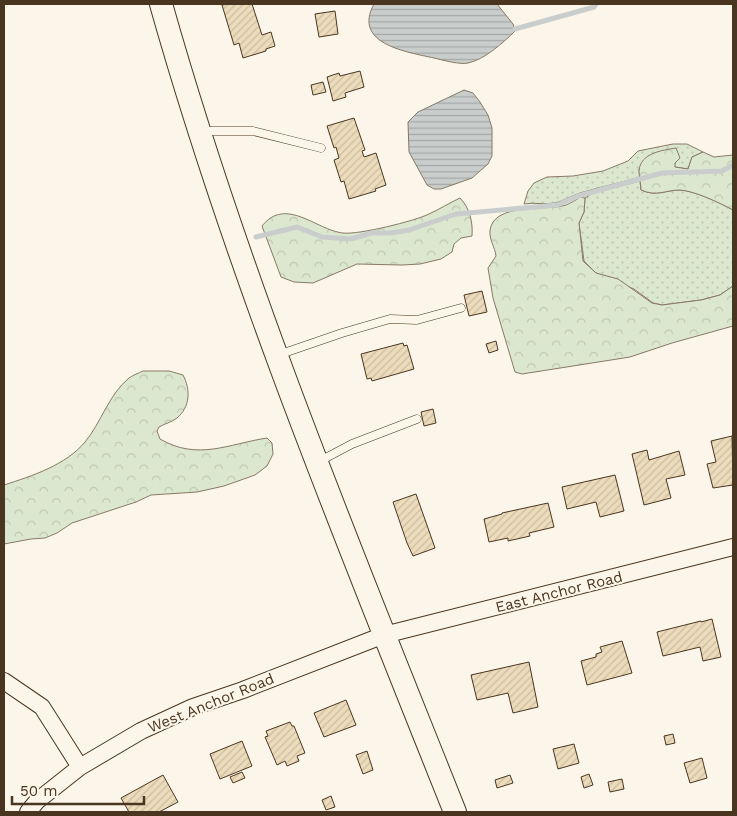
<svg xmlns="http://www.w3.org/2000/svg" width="737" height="816" font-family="'Work Sans',sans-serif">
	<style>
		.green { fill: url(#green-dots); stroke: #887966 }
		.forest { fill: url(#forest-crowns); stroke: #887966 }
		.water { fill: url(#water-rules); stroke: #887966 }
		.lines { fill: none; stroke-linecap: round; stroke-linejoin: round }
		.stream { stroke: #c9cecd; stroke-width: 5 }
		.building { fill: url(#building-hatch); stroke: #4a3520 }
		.lane-casing { stroke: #4a3520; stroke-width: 9 }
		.street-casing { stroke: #4a3520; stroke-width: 18 }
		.secondary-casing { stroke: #4a3520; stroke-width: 24 }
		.lane { stroke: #fbf6e9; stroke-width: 8 }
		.street { stroke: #fbf6e9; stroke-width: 16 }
		.secondary { stroke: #fbf6e9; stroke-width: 22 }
		.labels { text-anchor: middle; stroke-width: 4; stroke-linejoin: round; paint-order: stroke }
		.street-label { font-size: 15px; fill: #4a3520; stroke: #fbf6e9 }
	</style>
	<defs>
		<pattern id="green-dots" width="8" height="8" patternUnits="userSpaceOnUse" patternTransform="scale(1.25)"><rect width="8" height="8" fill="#dce7d0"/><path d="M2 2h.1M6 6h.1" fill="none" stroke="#bec7b2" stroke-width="1.8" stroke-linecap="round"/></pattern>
		<pattern id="forest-crowns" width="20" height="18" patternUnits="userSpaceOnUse" patternTransform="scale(1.25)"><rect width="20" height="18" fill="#dce7d0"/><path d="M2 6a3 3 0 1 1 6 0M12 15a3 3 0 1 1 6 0" fill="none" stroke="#bec7b2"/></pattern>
		<pattern id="water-rules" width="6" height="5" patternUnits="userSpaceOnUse" patternTransform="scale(1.25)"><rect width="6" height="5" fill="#c9cecd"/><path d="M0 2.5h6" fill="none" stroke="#a5a8a6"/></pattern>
		<pattern id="building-hatch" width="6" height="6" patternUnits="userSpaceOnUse" patternTransform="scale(1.25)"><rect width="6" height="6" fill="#ecdcbc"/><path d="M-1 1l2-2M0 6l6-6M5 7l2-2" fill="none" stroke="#ccbda1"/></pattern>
	</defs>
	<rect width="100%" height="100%" fill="#fbf6e9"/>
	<path class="green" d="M673,144H687L703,152L692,157L688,169L674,167L675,163L639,169L640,177C620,183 600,187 580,193C571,196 563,201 555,203C546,205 534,202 524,204L528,191L534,183L547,177L573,176L603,171L628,161L638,151Z
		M640,181L641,190C657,197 665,190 681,190C695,191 721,203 733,210V286L720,295L701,300L662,305L653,303L634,289L596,273L584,261L579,223L584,212L585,198L593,193Z"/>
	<path class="forest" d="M676,148L680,158L675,163V167L688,169L692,157L703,152L714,157L733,155V210C720,203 695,191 680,190C665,190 657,197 641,190C641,184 639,177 639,171C640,153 663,150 676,148Z
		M580,197L585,198L584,212L579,223L583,261L596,273L618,279L652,303L662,305L701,300L720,295L733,286V326L672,343L630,357L522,374L515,372L493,298L488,268L496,256C495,247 489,240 490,230C494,202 548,211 566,205C571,203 576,200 580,197Z
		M460,198C470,208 473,223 472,236L461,238L454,244L452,252L441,259L420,264L402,265L357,264L313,283L294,282L281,277L262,226C286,196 316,230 343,233C358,235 415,221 429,214C440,209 449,203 460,198Z
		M143,371H169L183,375C191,390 190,407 177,418C172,422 164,424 159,427L157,431L160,439C198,461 228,444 267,438L272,443L273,454L267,466L255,475L224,486L197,492L151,495L136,502L72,523L57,533L45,538L31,539L4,544V485C32,476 66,465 85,442C101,423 109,394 129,378C133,375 139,373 143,371Z"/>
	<path class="water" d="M374,4H497L513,24L515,31C504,42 484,60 468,63C461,65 442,60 434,58C407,52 352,44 374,4Z
		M464,90L473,93L480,102L488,115L492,128V156L488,164L472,178L441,189H434L427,185L409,152L408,122L418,112Z"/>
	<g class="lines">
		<path class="stream" d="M515,29L587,9L594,7L596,4
			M256,237L297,227L322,237L351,239L372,233H391L409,230L456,214L557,205L578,196L662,173L722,171L733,165"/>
	</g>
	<path class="building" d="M228,4H252L262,35L271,32L275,46L266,49V51L243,58L239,43L234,45L222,5Z
		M335,11L338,34L319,37L315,14Z
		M360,71L364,87L345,93L346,97L333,101L327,77L339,73L340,76Z
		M323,82L326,92L313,95L311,85Z
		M354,118L365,150L362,151L364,157L376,153L386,185L375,189L376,191L349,199L344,181L341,182L334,160L339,158L336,147L334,148L327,126Z
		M482,291L487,312L469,316L464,295Z
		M496,341L498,350L489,353L486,344Z
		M403,343L404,346L407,345L414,369L372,381L371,378L367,379L361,354Z
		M433,409L436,423L424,426L421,412Z
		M732,436L733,485L713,488L707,464L716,462L711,441Z
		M647,450L649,460L679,451L685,475L666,479L671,498L644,505L632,454Z
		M615,475L624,511L600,517L596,502L567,509L562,487Z
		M416,494L435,548L413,556L407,543L393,502Z
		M548,503L554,527L529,533L530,536L508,541V538L489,542L484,519L502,514V513Z
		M712,619L721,657L703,661L700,647L663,656L657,632L701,621V622Z
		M622,641L632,673L587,685L581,661L596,657V654L602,652L600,647Z
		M529,662L538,707L513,713L508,693L477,700L471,675Z
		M346,700L356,725L324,737L314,713Z
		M290,722L292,726H294L305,753L297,756L299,761L287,766L285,761L277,765L265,737L268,736L266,731Z
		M673,734L675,743L666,745L664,736Z
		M242,741L252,766L220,779L210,754Z
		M574,744L579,763L558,769L553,749Z
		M367,751L373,770L363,774L356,755Z
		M702,758L707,778L690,783L684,763Z
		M242,772L245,778L233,783L230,777Z
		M589,774L593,785L584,788L581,777Z
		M163,775L178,802L159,812H129L121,798Z
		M510,775L513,783L497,788L495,780Z
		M622,779L624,789L610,792L608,782Z
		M331,796L335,807L326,810L322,800Z"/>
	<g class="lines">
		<g class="lane-casing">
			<path id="lane" d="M202,131H253L321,148
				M278,355L342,333L390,319L417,320L461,308
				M318,462L352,444L417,419"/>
		</g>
		<g class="street-casing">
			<path id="street" d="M4,681L42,707L80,767
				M28,812L37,801L80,767L141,731L193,707L243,690L384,635L733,547"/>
		</g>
		<g class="secondary-casing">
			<path id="secondary" d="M161,4C239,280 349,546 455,812"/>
		</g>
		<use href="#lane" class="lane"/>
		<use href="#street" class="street"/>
		<use href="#secondary" class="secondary"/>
	</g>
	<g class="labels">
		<g class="street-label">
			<text transform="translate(559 592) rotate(-14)" y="5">East Anchor Road</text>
			<text transform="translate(211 703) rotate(-22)" y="5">West Anchor Road</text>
		</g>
	</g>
	<rect width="737" height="816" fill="none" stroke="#4a3520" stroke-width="10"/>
	<path d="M12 796v8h132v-8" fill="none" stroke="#4a3520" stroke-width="2.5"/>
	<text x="20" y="796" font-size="15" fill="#4a3520" stroke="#fbf6e9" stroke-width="4" paint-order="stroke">50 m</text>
</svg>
